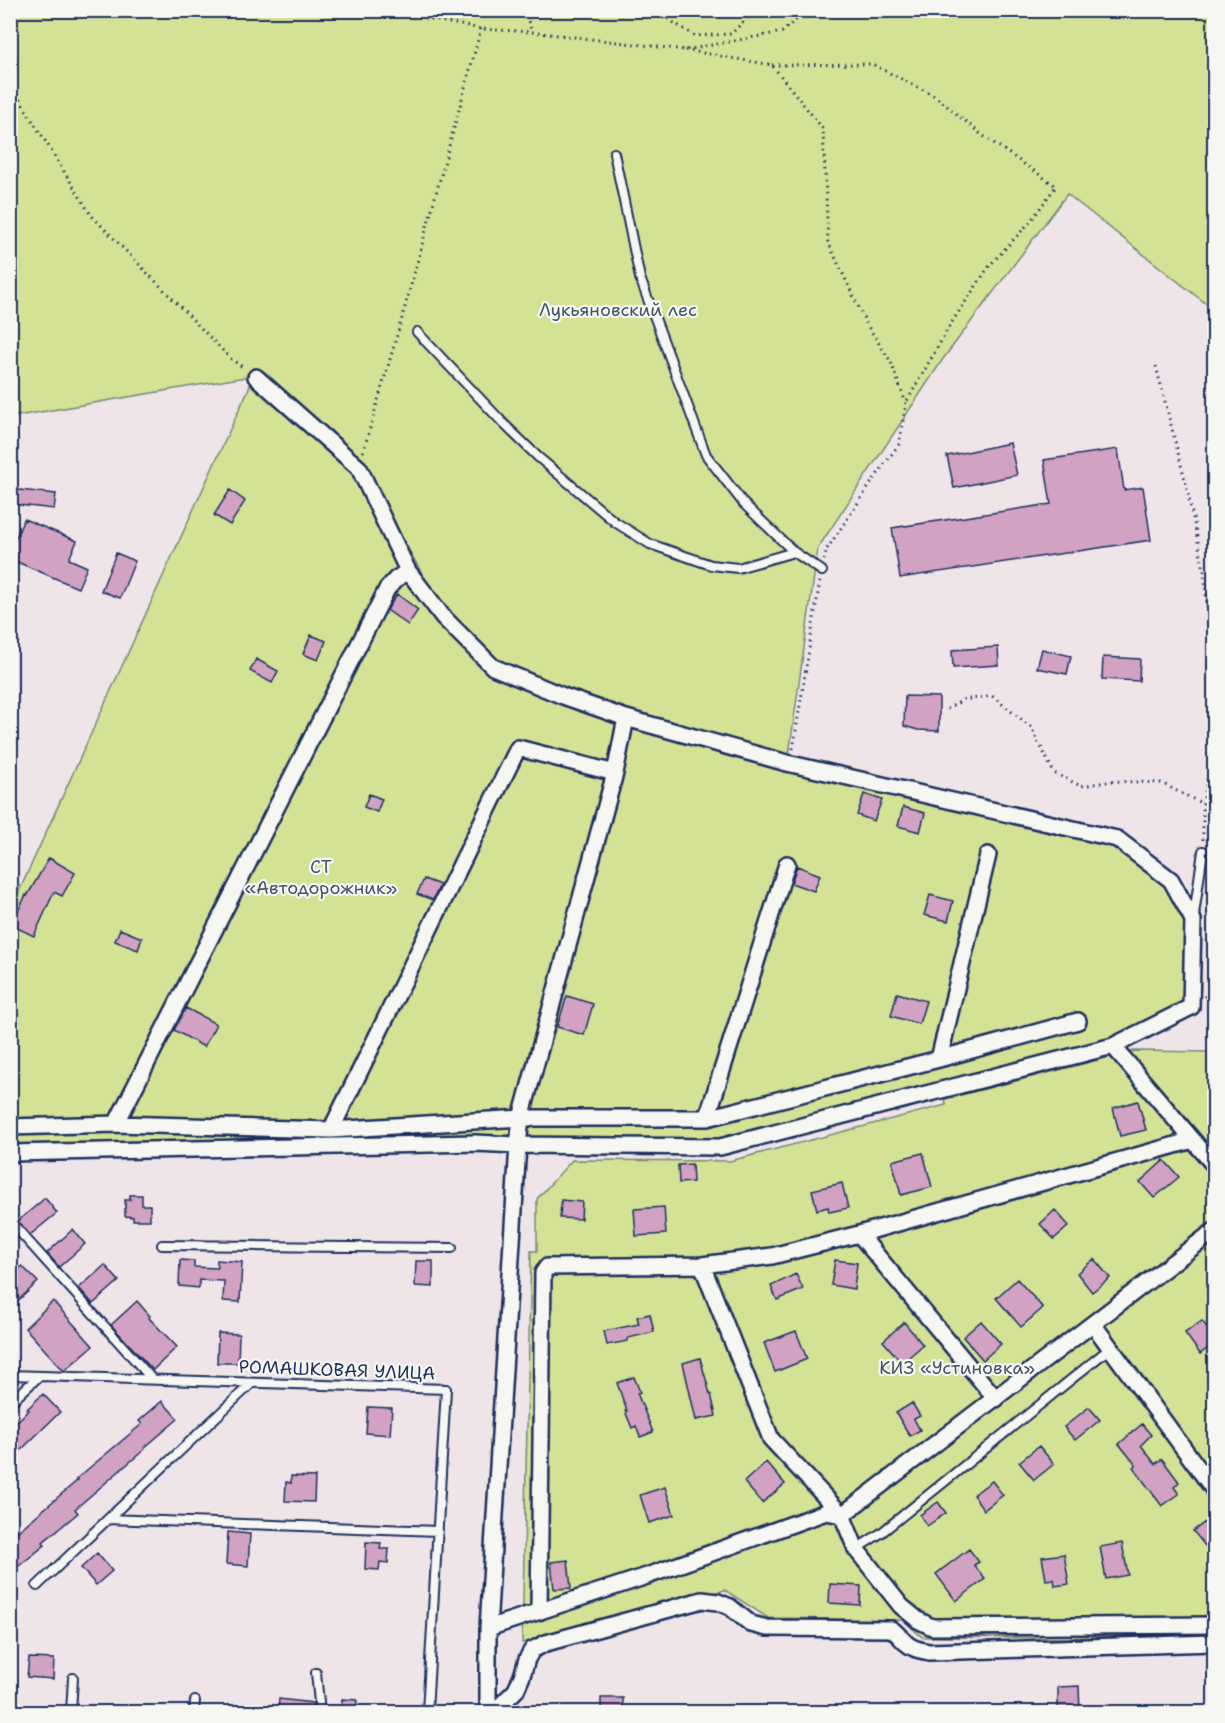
<svg xmlns="http://www.w3.org/2000/svg" width="1225" height="1723" font-family="'Shantell Sans',sans-serif">
	<style>
		.green { fill: #d3e295; stroke: #77887a; stroke-width: 1.5 }
		.building { fill: #d2a2c3; stroke: #1b2f5e; stroke-width: 1.5 }
		.lines { fill: none; stroke-linecap: round; stroke-linejoin: round }
		.service-casing { stroke: #1b2f5e; stroke-width: 12 }
		.minor-casing { stroke: #1b2f5e; stroke-width: 20 }
		.path { stroke: #1b2f5e; stroke-width: 3; stroke-dasharray: 1.5 4.5; stroke-linecap: butt }
		.service { stroke: #f6f6f2; stroke-width: 8 }
		.minor { stroke: #f6f6f2; stroke-width: 15 }
		.labels { text-anchor: middle; stroke-width: 4.5; stroke-linejoin: round; paint-order: stroke }
		.park-label { font-size: 18px; fill: #405369; stroke: #f6f6f2 }
		.street-label { font-size: 18px; fill: #1b2f5e; stroke: #f6f6f2 }
	</style>
	<rect width="100%" height="100%" fill="#efe5e9"/>
	<filter id="ink" filterUnits="userSpaceOnUse"><feTurbulence type="fractalNoise" baseFrequency=".0167" numOctaves="2"/><feDisplacementMap in="SourceGraphic" scale="12" xChannelSelector="R" yChannelSelector="G"/><feConvolveMatrix kernelMatrix="1 2 1 2 8 2 1 2 1" color-interpolation-filters="sRGB"/></filter>
	<g filter="url(#ink)">
		<path class="green" d="M11,11H1214V310L1067,194L943,359L818,548L788,761L603,706L495,664L445,615L362,465L257,375L11,417Z
			M254,377L354,472L405,574L492,669L626,720L1117,839L1171,880L1193,920L1191,1007L1122,1042L720,1147L11,1153V909Z
			M1134,1051L1214,1052V1633L1065,1638L922,1637L903,1620L768,1618L725,1590L522,1643L531,1251H537V1199L572,1160L730,1161L946,1105L945,1099Z"/>
		<path class="building" d="M1010,443L1017,475L954,488L947,456Z
			M1118,449L1124,490L1143,487L1151,540L900,578L892,528L1051,504L1044,460Z
			M10,489L56,494L54,509L10,504Z
			M230,490L245,501L230,525L214,515Z
			M24,519L77,541L69,559L87,567L78,588L10,559V551Z
			M116,553L135,561L120,598L101,591Z
			M397,594L418,610L408,625L387,610Z
			M311,635L326,641L318,660L303,654Z
			M998,647L999,665L953,668L952,650Z
			M1042,649L1071,656L1067,674L1037,668Z
			M1103,657L1140,659L1139,681L1102,679Z
			M256,659L278,671L272,683L250,671Z
			M905,696L939,697V731L918,730L904,726Z
			M369,794L382,799L377,812L364,807Z
			M864,794L882,800L874,821L857,815Z
			M903,807L925,813L920,832L898,826Z
			M49,858L75,873L62,896L54,892L34,936L11,925L26,895L27,896Z
			M797,866L820,875L814,891L791,883Z
			M424,879L440,885L433,900L417,894Z
			M930,895L953,901L948,921L924,915Z
			M120,929L142,938L138,950L115,941Z
			M897,993L926,1001L919,1024L891,1016Z
			M567,996L593,1004L584,1035L557,1027Z
			M186,1008L216,1024L204,1047L174,1030Z
			M1138,1101L1146,1130L1120,1136L1113,1108Z
			M923,1153L932,1187L901,1195L892,1161Z
			M1164,1160L1179,1177L1154,1198L1140,1182Z
			M692,1164L693,1182L679,1183L678,1165Z
			M842,1183L848,1208L829,1212L828,1207L817,1210L812,1190Z
			M130,1195H142V1205H150V1220H133V1217L125,1216V1200H130Z
			M45,1198L57,1213L30,1235L18,1221Z
			M561,1200L582,1202L581,1219L560,1218Z
			M664,1207L666,1234L636,1236L634,1209Z
			M1055,1210L1069,1226L1054,1239L1040,1224Z
			M73,1229L85,1244L59,1267L47,1253Z
			M1094,1259L1110,1278L1092,1292L1077,1273Z
			M180,1260L194,1261V1267L217,1268V1260L242,1262L240,1302L223,1301L224,1281L199,1280V1288L179,1286Z
			M835,1260L857,1263L854,1289L831,1285Z
			M416,1261H433V1287L415,1286Z
			M105,1265L119,1281L93,1304L79,1288Z
			M22,1266L38,1282L10,1308V1277Z
			M796,1274L803,1289L777,1300L771,1286Z
			M1017,1279L1043,1308L1021,1327L996,1298Z
			M53,1301L93,1346L64,1371L25,1328Z
			M137,1301L150,1316L149,1318L177,1347L153,1370L111,1325Z
			M650,1314L654,1332L628,1338V1341L607,1345L604,1331L639,1324L637,1317Z
			M981,1321L1001,1344L983,1360L963,1337Z
			M1202,1321L1215,1337V1343L1200,1354L1185,1333Z
			M904,1322L923,1345L902,1363L883,1341Z
			M796,1331L807,1359L775,1372L764,1343Z
			M218,1333L239,1334L238,1363H217Z
			M700,1358L710,1394H711L716,1416L696,1420L683,1363Z
			M634,1377L640,1392L637,1393L653,1432L640,1437L636,1426L632,1428L625,1411H627L617,1383Z
			M43,1394L60,1412L18,1453L10,1444V1428L29,1410L27,1409Z
			M162,1401L178,1419L144,1448L145,1449L75,1509L78,1513L43,1542L45,1545L10,1573V1538L78,1480L76,1479L142,1424L139,1421Z
			M912,1403L920,1416L914,1419L920,1430L910,1436L896,1413Z
			M368,1407L392,1408L390,1435L366,1433Z
			M1089,1407L1100,1420L1075,1440L1064,1427Z
			M1142,1424L1151,1435L1141,1445L1155,1464L1162,1459L1179,1482L1174,1487L1179,1494L1162,1506L1133,1467L1136,1465L1119,1444Z
			M1039,1446L1054,1464L1034,1480L1019,1462Z
			M766,1462L785,1484L762,1503L744,1482Z
			M291,1476L315,1477L314,1502L285,1501L286,1482L291,1483Z
			M992,1481L1003,1495L984,1510L973,1495Z
			M665,1487L674,1515L649,1523L640,1495Z
			M938,1502L946,1513L927,1526L920,1515Z
			M1215,1515V1558L1193,1531Z
			M228,1532L250,1534L248,1566L226,1564Z
			M366,1542L381,1543L380,1549H389L388,1563L380,1562L379,1570L365,1569Z
			M1122,1543L1128,1575L1106,1579L1100,1547Z
			M969,1549L979,1562L974,1565L985,1579L956,1601L936,1574Z
			M97,1553L112,1571L96,1585L81,1568Z
			M1064,1554L1069,1584L1055,1586L1054,1579L1046,1580L1042,1557Z
			M568,1560L571,1588L554,1589L551,1562Z
			M830,1584L861,1586L860,1605L829,1603Z
			M29,1658L54,1659L53,1679L27,1677Z
			M1079,1686L1080,1713H1058V1687Z
			M601,1698H623V1713H601Z
			M279,1699L313,1703L314,1713H278Z
			M342,1699L357,1700L356,1713H341Z"/>
		<g class="lines">
			<g class="service-casing">
				<path id="service" d="M614,153L640,278L706,455L744,504L794,552
					M417,332L504,424L538,457L615,522L650,544L711,565L738,568L794,552L822,571
					M1194,915L1203,851
					M10,1221L152,1379
					M162,1245L452,1248
					M10,1375L446,1389L427,1712
					M10,1403L39,1376
					M108,1519L438,1531
					M856,1549L881,1533L1110,1348
					M37,1586L252,1383
					M316,1673L320,1712
					M71,1712L73,1678
					M194,1712L195,1701"/>
			</g>
			<g class="minor-casing">
				<path id="minor" d="M256,377L359,468L408,571L443,617L493,667L563,696L626,718L787,763L1117,839L1171,880L1193,920L1191,1007L1113,1046L720,1147L518,1145L488,1628V1712
					M1113,1046L1214,1165
					M939,1059L988,855
					M707,1118L787,864
					M116,1124L387,589L396,579L408,571
					M10,1127L116,1124L331,1130L518,748L615,773
					M331,1130L521,1118H707L939,1059L1078,1021
					M10,1153L475,1143L518,1145L521,1118L615,773L626,718
					M859,1234L996,1399
					M702,1265L771,1439L842,1515L856,1549L901,1606L918,1620L932,1627L1214,1625
					M1093,1324L1214,1490
					M539,1612L543,1273L547,1267L702,1265L772,1256L859,1234L1193,1140
					M488,1628L647,1576L826,1512L842,1515L1214,1231
					M494,1712L516,1690L522,1676L527,1659L532,1650L546,1643L702,1600L718,1602L730,1607L751,1624L767,1628L891,1629C898,1633 900,1638 906,1643C912,1649 920,1650 929,1652L1214,1643"/>
			</g>
			<path class="path" d="M384,10L481,29L532,32L685,50L782,32L807,10
				M524,10L532,32
				M660,10L668,19L695,36L731,34L743,22L752,10
				M685,50L772,65L823,129L828,242L867,325L891,362L906,404L899,444L872,482L827,549L824,560
				M772,65L872,64L935,96L982,135L1056,186L1031,221L990,265L950,325L906,403
				M10,84L91,215L231,359L244,368
				M1156,366L1185,480L1204,570L1214,684
				M363,452L402,318L481,29
				M947,709L963,700L992,696L1031,727L1054,773L1081,786L1113,781L1161,783L1203,804
				M793,749L820,581
				M1203,840V804L1214,741
				M1207,941L1214,952
				M1204,997L1214,991"/>
			<use href="#service" class="service"/>
			<use href="#minor" class="minor"/>
		</g>
	</g>
	<g class="labels">
		<g class="park-label">
			<text x="618" y="316">Лукьяновский лес</text>
			<text x="321" y="873">СТ<tspan x="321" dy="21">«Автодорожник»</tspan></text>
			<text x="957" y="1374">КИЗ «Устиновка»</text>
		</g>
		<g class="street-label">
			<text transform="translate(337 1370) rotate(2)" y="6">РОМАШКОВАЯ УЛИЦА</text>
		</g>
	</g>
	<rect width="1225" height="1723" fill="none" stroke="#f6f6f2" stroke-width="36"/>
	<rect x="18" y="18" width="1189" height="1687" fill="none" stroke="#1b2f5e" stroke-width="2" filter="url(#ink)"/>
</svg>
